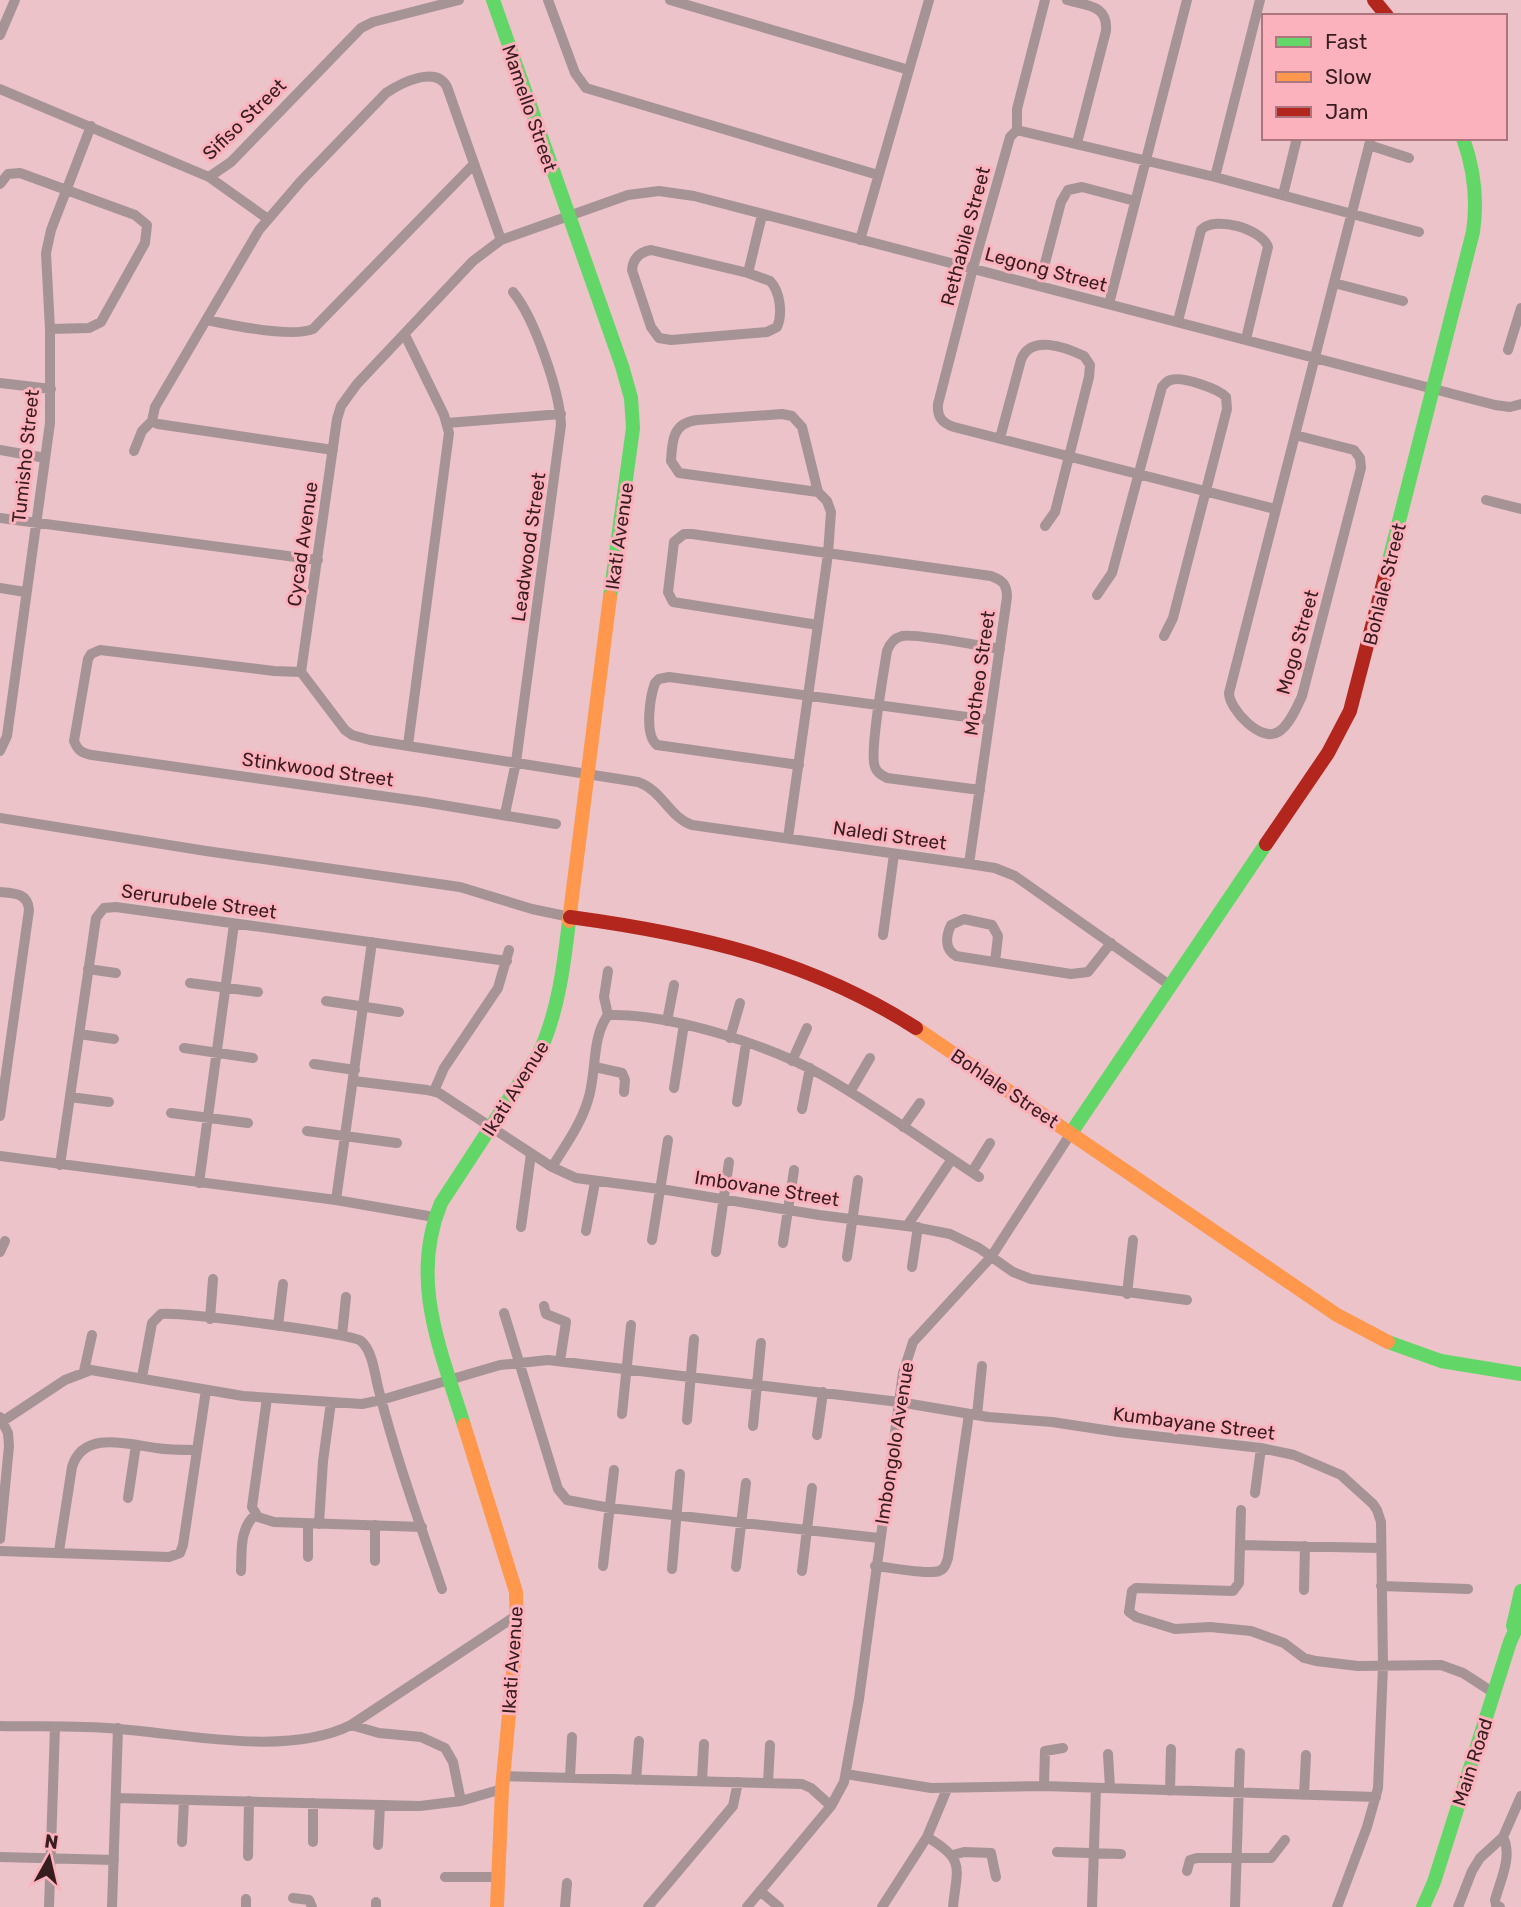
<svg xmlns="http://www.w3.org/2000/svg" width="1521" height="1907" font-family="Rubik,sans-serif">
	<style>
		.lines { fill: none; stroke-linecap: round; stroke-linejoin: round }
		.street { stroke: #a69396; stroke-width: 10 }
		.fast { stroke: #63d668; stroke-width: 14 }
		.slow { stroke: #ff974d; stroke-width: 14 }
		.jam { stroke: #b3261e; stroke-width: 14 }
		.labels { text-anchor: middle; stroke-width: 6; stroke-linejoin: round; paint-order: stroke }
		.street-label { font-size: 19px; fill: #371c20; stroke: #fcb2bc }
	</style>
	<rect width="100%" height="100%" fill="#ebc3c9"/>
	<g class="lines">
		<path class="street" d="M548,0L575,73L586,88L878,175
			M670,0L909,70
			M1067,0C1088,6 1108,5 1106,31L1077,143
			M0,35L15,0
			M0,89L209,177L231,162L361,28L373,22L459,0
			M1017,130L1010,137L973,268L938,404C937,417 942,423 954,427L1275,509
			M1017,130L1215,177L1419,232
			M1017,130V109L1045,0
			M1369,145L1409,158
			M209,177L268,219
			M1215,177L1260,0
			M0,184L8,174L20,173L135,215L147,225L145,243L101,322L89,328L50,329
			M1283,195L1297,138
			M860,240L929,0
			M651,250L748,273L770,281C780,291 783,314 777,327L767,332L671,340L659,338L651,327L632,270C633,258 640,252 651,250Z
			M748,273L762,215
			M1334,283L1403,301
			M1039,286L1061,202L1068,190L1082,187L1135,201
			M1109,304L1187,0
			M207,320C230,325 292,338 313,329L473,165
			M1178,321L1201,230C1215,215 1262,229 1268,247L1246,339
			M405,335L444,415L449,433L408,745
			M1508,350L1521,308
			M0,383L51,389
			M447,423L561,414
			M1295,435L1354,450L1360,458L1361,468L1302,696C1297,707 1289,726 1278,732C1261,743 1229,709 1229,693L1371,138
			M1000,438L1021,360C1030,334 1065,347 1084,356L1090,365L1089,377L1055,512L1045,526
			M0,450L45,458
			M333,450L158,424L152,421L155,407L259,230L301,181L386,93C401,83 436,65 447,87L501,240
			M134,451L142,431L152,421
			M1486,500L1521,509
			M0,518L318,560
			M0,588L25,592
			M1097,595L1112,573L1162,387C1166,383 1166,381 1171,380C1182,376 1219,389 1226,397L1227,409L1173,618L1164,636
			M818,625L673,602L668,592L674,542L684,534H692L991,576C1002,580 1007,584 1007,597L969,864
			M301,672L274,671L100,650L91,654L88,659L74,741C78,751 82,753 92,755L424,802L556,824
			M0,751L7,736L50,423V329L46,253L51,230L91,126
			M799,765L657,745C644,735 650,697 655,683L659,679L669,677L989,720
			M980,790L887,778C882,775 877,773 875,767C869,754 884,670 887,651C890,643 894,638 902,636C917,633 980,646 1000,649
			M505,814L516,762L561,425C560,392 534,317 513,292
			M0,818L206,851L460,887L532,909L570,917
			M788,838L828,554L831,512L827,501L818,492L802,427L792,416L782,414L697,420C673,423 672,440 671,461L679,473L818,492
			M0,892C14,893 28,893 29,910L0,1116
			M883,935L894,854
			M995,962L998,936L992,925L964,919L951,925C946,936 944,949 956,956L1071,974L1088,972L1111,943
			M88,969L116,973
			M190,983L258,992
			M1171,986L1015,876L995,868L969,864L692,825C669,817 662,790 638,782L370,740L352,735L345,730L301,672L337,419L341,406L357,384L473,261L501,240L628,195L659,191L694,196L1495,405L1510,407L1521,404
			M326,1001L399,1012
			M608,1015C669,1013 769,1045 822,1075C876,1106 927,1143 979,1177
			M608,1015L604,997L608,971
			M667,1021L674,985
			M79,1034L114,1039
			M730,1038L740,1003
			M184,1048L253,1058
			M792,1061L807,1028
			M314,1064L355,1070
			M595,1067L622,1073L625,1080L624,1092
			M354,1081L427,1090L439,1093L552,1167L576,1178L667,1190L819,1215L914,1227L950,1234L979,1248L1013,1272L1031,1279L1187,1300
			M674,1088L684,1024
			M434,1091L444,1068L498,988L509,950
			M850,1092L870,1058
			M70,1097L109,1102
			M737,1102L746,1043
			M802,1109L810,1068
			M171,1113L248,1123
			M903,1127L920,1103
			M307,1131L397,1143
			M0,1156L336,1200L434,1217
			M60,1165L95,925L96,918L104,908L116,907L507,961
			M552,1167C565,1146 581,1124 588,1100C597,1073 591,1038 608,1015
			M972,1172L990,1143
			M199,1183L234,924
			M336,1200L372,942
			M907,1226L952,1159
			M521,1227L531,1154
			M586,1231L595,1182
			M652,1240L668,1140
			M783,1243L794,1170
			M0,1252L5,1241
			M716,1252L729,1162
			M847,1257L858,1180
			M912,1267L918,1227
			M1127,1294L1133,1240
			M544,1306L546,1314L566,1322L560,1361
			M504,1313L558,1489L567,1500L610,1508L879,1538
			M210,1319L213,1279
			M278,1326L283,1284
			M342,1335L346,1297
			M84,1371L92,1335
			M142,1377L152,1323L161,1314C180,1312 351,1333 361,1341C373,1351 375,1377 379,1391C396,1458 420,1524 442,1589
			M267,1398L252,1507L258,1517L274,1522L422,1527
			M622,1414L631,1325
			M977,1415L982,1366
			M687,1420L694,1339
			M0,1423L65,1380L91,1370L243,1396L362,1404L381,1400L500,1365L548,1360L899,1402L988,1417L1052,1422L1118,1432L1261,1448L1294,1455L1341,1475L1373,1504L1377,1510L1381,1522L1383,1666L1378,1788L1367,1827L1337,1907
			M753,1426L761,1343
			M817,1435L823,1392
			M1255,1493L1261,1448
			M128,1498L136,1445
			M319,1524L323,1461L331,1402
			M375,1525V1561
			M0,1539L9,1446L8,1433L0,1417
			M1240,1545L1241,1510
			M1380,1548L1240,1545L1239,1583L1233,1591L1136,1588L1132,1591L1129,1612L1136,1617L1175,1629L1210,1627L1251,1631L1284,1643L1304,1658L1316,1661L1358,1666L1441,1665L1463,1673L1494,1693
			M0,1551L169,1557L180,1553L183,1545L206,1390
			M59,1551L72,1467C83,1430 127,1444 156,1448C169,1450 182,1450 195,1450
			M308,1557V1524
			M603,1566L614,1470
			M875,1566C888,1567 929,1575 939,1571C945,1569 946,1564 948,1558L969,1414
			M736,1567L746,1483
			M672,1569L680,1474
			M241,1571C242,1551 239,1530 255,1515
			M802,1571L812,1488
			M1381,1586L1468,1589
			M1304,1590L1305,1546
			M351,1725L517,1615
			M0,1726C39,1727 79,1725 118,1729C187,1734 287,1757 351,1725L379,1733L421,1737L445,1748L453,1762L461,1801
			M1108,1754L1110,1788
			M846,1774L931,1788L1044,1786L1376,1797
			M503,1776L802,1784L811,1788L831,1806
			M570,1778L572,1737
			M636,1780L639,1741
			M702,1781L704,1744
			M768,1783L770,1745
			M1044,1786L1045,1751L1063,1748
			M1170,1791L1171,1749
			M1304,1795L1306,1755
			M116,1798L420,1806L461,1801L502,1789
			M927,1837C966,1860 957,1867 953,1907
			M182,1842L184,1800
			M313,1842V1803
			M378,1845L380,1805
			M1057,1852L1121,1854
			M953,1855L964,1852L991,1853L996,1877
			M248,1856L249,1801
			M0,1857L114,1860
			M1187,1871L1190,1860L1197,1858H1271L1285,1840
			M445,1877H498
			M760,1891L779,1907
			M293,1898L309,1900L312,1907
			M246,1899V1907
			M376,1902V1907
			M49,1907L55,1727
			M112,1907L118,1728
			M565,1907L567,1883
			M648,1907L733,1806L738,1782
			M747,1907L831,1806L844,1782L859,1699L903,1373L913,1342L991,1257L1071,1133
			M882,1907L927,1837L947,1789
			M1092,1907L1096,1788
			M1235,1907L1240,1753
			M1458,1907L1472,1871L1480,1858L1503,1837L1521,1796
			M1500,1907L1496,1905L1495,1900C1500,1881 1513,1856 1503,1837"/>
		<path class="fast" d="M493,0L622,366L631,398L633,428L610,597
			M1386,572L1473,232C1478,199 1474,169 1463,138
			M1071,1133L1266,844
			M1388,1342L1441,1361L1521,1374
			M464,1425C441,1350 409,1281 441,1203L539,1053C558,1013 564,965 569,921
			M1513,1626L1521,1591
			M1423,1907L1434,1882L1510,1642L1521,1617"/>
		<path class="slow" d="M569,921L610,597
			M916,1028L1337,1315L1388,1342
			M464,1425L516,1592L517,1629L502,1789L497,1907"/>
		<path class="jam" d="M1374,0L1387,16
			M1266,844L1328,753L1350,711L1386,572
			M570,917C695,934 808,959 916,1028"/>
	</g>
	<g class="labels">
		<g class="street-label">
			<text transform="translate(530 108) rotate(71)" y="7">Mamello Street</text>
			<text transform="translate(244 119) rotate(-44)" y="7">Sifiso Street</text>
			<text transform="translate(965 236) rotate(-75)" y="7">Rethabile Street</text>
			<text transform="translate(1046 269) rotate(15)" y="7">Legong Street</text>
			<text transform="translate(25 456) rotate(-84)" y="7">Tumisho Street</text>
			<text transform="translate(619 536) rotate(-82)" y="7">Ikati Avenue</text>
			<text transform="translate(302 544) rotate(-82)" y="7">Cycad Avenue</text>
			<text transform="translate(528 547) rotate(-82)" y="7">Leadwood Street</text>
			<text transform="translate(1384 584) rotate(-76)" y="7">Bohlale Street</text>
			<text transform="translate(1297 642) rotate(-74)" y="7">Mogo Street</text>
			<text transform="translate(979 673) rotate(-82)" y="7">Motheo Street</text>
			<text transform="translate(318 769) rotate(8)" y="7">Stinkwood Street</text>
			<text transform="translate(890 835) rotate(8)" y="7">Naledi Street</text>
			<text transform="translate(199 901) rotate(8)" y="7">Serurubele Street</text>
			<text transform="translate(515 1088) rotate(-58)" y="7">Ikati Avenue</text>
			<text transform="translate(1005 1088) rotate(34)" y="7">Bohlale Street</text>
			<text transform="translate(767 1188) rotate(9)" y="7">Imbovane Street</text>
			<text transform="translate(1194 1423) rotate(7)" y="7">Kumbayane Street</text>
			<text transform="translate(894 1443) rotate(-81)" y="7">Imbongolo Avenue</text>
			<text transform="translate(512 1660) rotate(-86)" y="7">Ikati Avenue</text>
			<text transform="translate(1472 1762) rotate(-72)" y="7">Main Road</text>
		</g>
	</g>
	<rect x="1262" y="14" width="245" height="126" fill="#fcb2bc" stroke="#ad767e" stroke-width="2"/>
	<rect x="1276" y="37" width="35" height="10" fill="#63d668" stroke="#ad767e" stroke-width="2"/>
	<text x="1325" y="49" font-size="21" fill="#371c20">Fast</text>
	<rect x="1276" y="72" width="35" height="10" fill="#ff974d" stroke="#ad767e" stroke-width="2"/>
	<text x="1325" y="84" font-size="21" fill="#371c20">Slow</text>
	<rect x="1276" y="107" width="35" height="10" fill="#b3261e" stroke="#ad767e" stroke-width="2"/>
	<text x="1325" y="119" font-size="21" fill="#371c20">Jam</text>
	<g transform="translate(49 1858) rotate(8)" stroke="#fcb2bc" stroke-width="5" paint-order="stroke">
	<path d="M0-5L12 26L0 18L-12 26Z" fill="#371c20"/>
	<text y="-10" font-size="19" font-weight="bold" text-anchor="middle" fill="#371c20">N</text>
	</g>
</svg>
